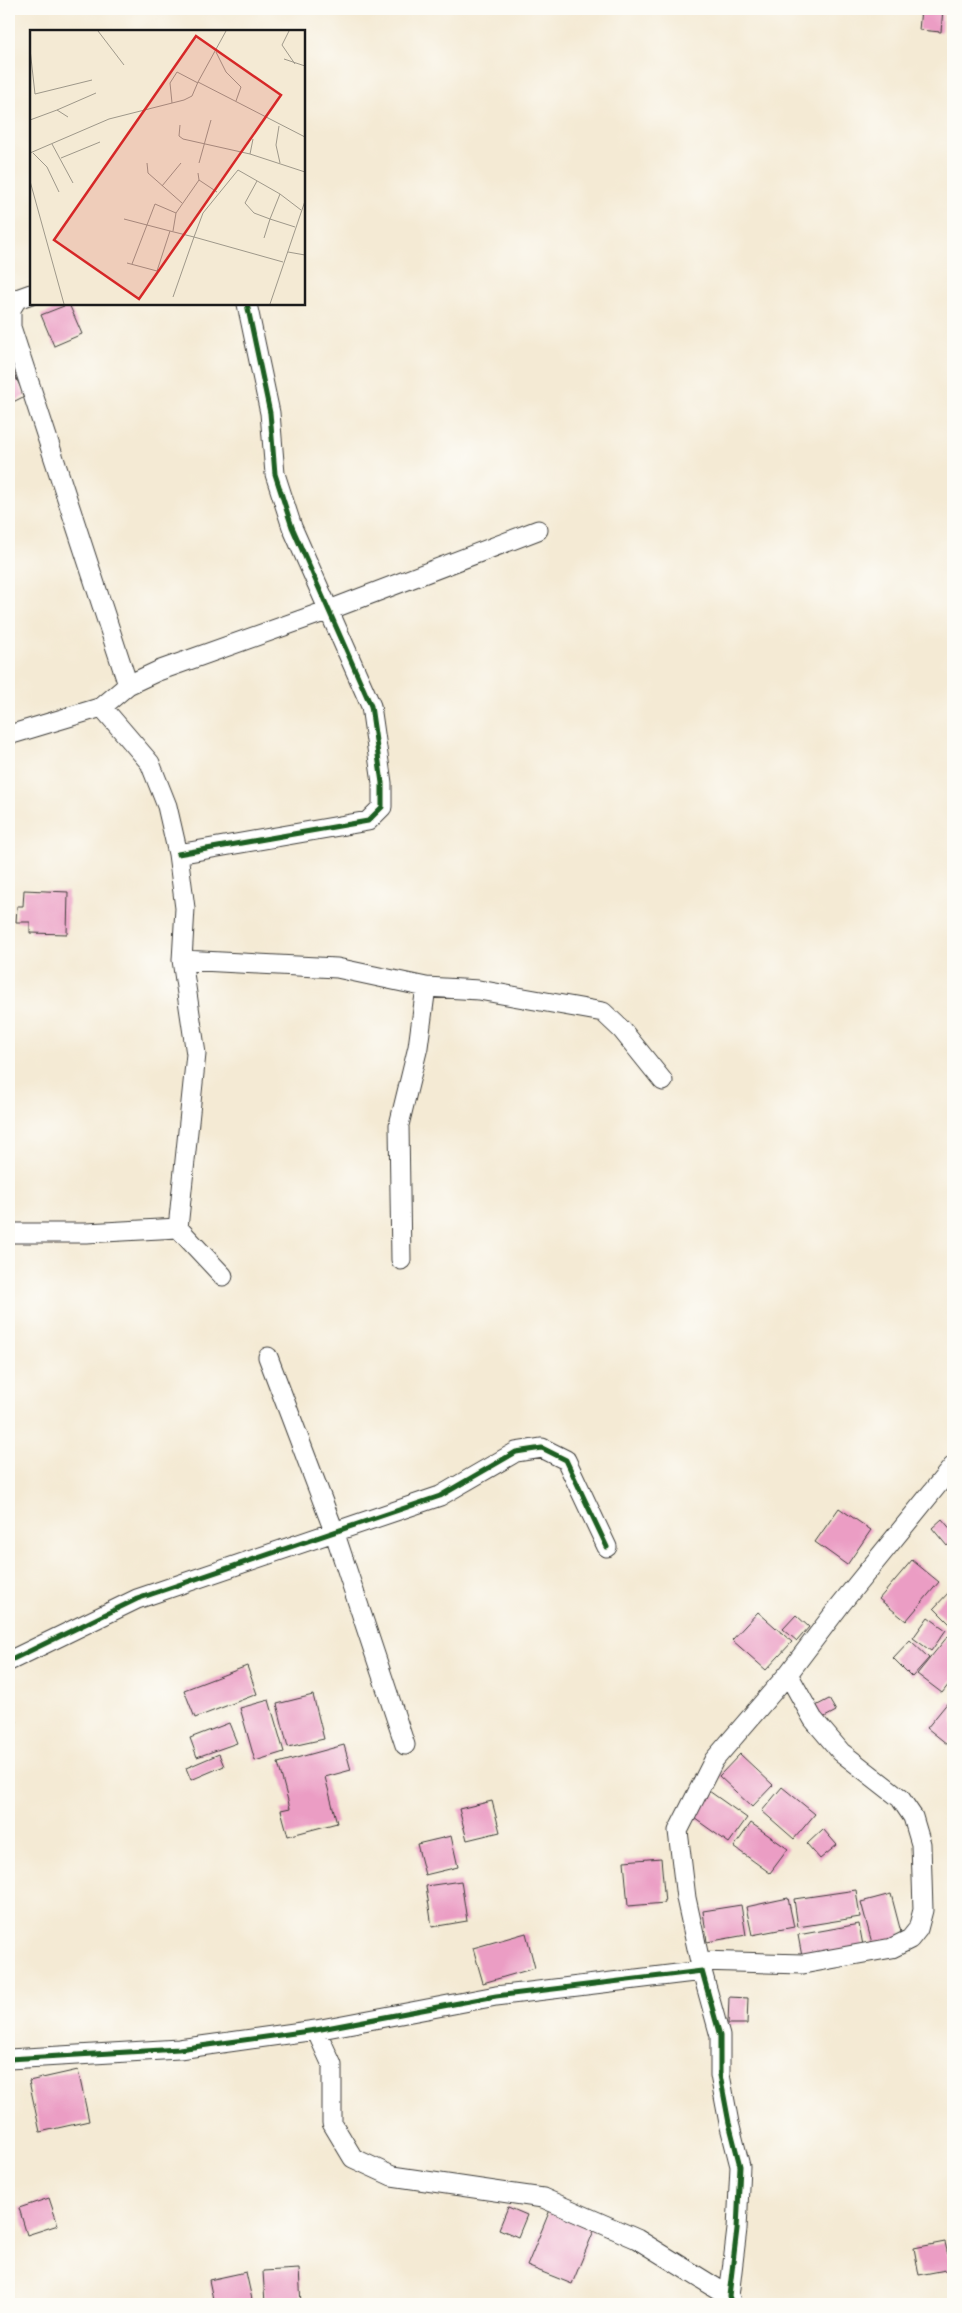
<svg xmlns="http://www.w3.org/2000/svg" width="962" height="2313" font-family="Caveat,sans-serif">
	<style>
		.building { fill: #eb9dc4 }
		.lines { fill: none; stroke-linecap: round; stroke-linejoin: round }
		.minor-casing { stroke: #3c3b38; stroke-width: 21 }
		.minor { stroke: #fff; stroke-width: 19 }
		.cycleway-casing { stroke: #fdfcf7; stroke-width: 8 }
		.cycleway { stroke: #1b5e20; stroke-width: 5 }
		.inset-road { fill: none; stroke: #9e988a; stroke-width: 1 }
		.view { fill: #d62828; fill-opacity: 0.15; stroke: #d62828; stroke-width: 2.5 }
		.inset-edge { fill: none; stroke: #1c1c1c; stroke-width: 2.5 }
	</style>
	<rect width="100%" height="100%" fill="#fdfcf7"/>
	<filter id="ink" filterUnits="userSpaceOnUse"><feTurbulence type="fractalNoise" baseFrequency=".02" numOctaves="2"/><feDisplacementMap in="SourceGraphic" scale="10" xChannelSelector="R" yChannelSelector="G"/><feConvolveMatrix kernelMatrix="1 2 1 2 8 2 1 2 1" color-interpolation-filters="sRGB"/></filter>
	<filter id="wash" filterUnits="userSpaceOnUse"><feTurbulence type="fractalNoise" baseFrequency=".0096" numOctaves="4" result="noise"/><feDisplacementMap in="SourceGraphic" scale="20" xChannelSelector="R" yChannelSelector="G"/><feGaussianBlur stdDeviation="1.12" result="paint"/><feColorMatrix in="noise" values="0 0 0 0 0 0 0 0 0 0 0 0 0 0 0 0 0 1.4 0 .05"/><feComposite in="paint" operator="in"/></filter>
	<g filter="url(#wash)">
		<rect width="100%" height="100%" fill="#f4ead4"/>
		<g id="blocks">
			<path class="building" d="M921,9H943L941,32L919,30Z
				M69,304L82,334L54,346L41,315Z
				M12,370L25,396L9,404V372Z
				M24,890L68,892L67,934L30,933V922H16L17,906H23Z
				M839,1508L871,1530L847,1565L815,1542Z
				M942,1519L953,1532V1540L947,1546L932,1528Z
				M912,1560L939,1582L906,1621L879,1599Z
				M950,1591L953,1594L952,1626L934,1608Z
				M758,1612L792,1642L766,1670L732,1640Z
				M796,1615L809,1627L797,1641L783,1629Z
				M928,1617L946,1630L931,1651L913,1638Z
				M948,1636L953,1641V1679L942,1693L917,1674Z
				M910,1640L929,1658L912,1677L893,1658Z
				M247,1666L257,1694L195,1718L184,1690Z
				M313,1695L324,1739L288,1747L277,1704Z
				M829,1699L836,1711L819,1720L812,1708Z
				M269,1700L284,1752L255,1761L240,1708Z
				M949,1701L953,1704V1737L947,1744L927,1728Z
				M9,1708L17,1722L9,1726Z
				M229,1723L237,1743L197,1757L190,1738Z
				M344,1745L351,1770L325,1777L337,1823L288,1836L281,1810L290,1808L278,1763Z
				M219,1754L224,1766L191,1780L186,1768Z
				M740,1754L773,1785L752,1807L719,1776Z
				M782,1787L815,1814L794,1839L762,1811Z
				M709,1791L747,1818L729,1843L691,1816Z
				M492,1801L500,1832L467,1840L459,1809Z
				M751,1823L788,1849L770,1873L734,1847Z
				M823,1829L837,1845L820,1859L807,1844Z
				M451,1836L458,1867L425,1875L417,1844Z
				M661,1858L665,1903L628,1906L624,1861Z
				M461,1881L467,1921L432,1927L426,1886Z
				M856,1890L860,1917L798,1927L794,1899Z
				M891,1894L903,1940L873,1947L861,1902Z
				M788,1898L794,1927L752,1935L746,1907Z
				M741,1905L746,1935L707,1942L703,1911Z
				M859,1924L864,1951L803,1962L798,1935Z
				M526,1933L535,1968L483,1983L473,1948Z
				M729,1997L748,1998L747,2024H728Z
				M78,2070L89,2121L40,2132L29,2081Z
				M49,2198L58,2225L27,2235L19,2208Z
				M508,2207L527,2215L518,2237L499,2229Z
				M550,2210L595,2228L572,2284L527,2266Z
				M945,2242L951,2269L919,2275L914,2248Z
				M299,2269L301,2304H265L263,2271Z
				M246,2272L253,2304H214L209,2280Z"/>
		</g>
	</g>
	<g filter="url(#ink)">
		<use href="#blocks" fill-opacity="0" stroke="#3c3b38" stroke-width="1"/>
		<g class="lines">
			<g class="minor-casing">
				<path id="minor" d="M128,685L158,671L329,610L538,530
					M102,707L150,763L167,806L178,854L185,908L182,960L196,1054L178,1228L223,1276
					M9,735L102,707L128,685L11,327V309L17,299L31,294
					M178,854L368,821L382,807V783L371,706L292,527L275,474L270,413L247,304
					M182,960L337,968L426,987L479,990L603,1012L622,1030L663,1081
					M9,1233H86L178,1228
					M401,1260L399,1125L418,1047L426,987
					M268,1357L334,1531L405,1745
					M9,1661L137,1599L440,1496L516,1452L542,1448L566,1460L607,1547
					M700,1961L803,1964L892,1948L910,1939L918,1929L923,1910L921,1844L913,1817L900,1798L841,1752L813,1719L788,1674
					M702,1971L686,1898L678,1831L714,1760L788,1674L841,1604L953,1466
					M316,2030L332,2065V2123L353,2158L392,2176L543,2198L637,2239L729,2296
					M9,2059L179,2049L316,2030L496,1996L702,1971L720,2036V2075L729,2123L740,2166L737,2229L729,2296L732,2304"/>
			</g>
			<use href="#minor" class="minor"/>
			<g class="cycleway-casing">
				<path id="cycleway" d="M178,854L368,821L382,807V783L371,706L292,527L275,474L270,413L247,304
					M9,1661L137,1599L440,1496L516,1452L542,1448L566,1460L607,1547
					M9,2059L179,2049L316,2030L496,1996L702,1971L720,2036V2075L729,2123L740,2166L737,2229L729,2296L732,2304"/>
			</g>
			<use href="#cycleway" class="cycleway"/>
		</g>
	</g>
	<g transform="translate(30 30)">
		<rect width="275" height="275" fill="#f4ead4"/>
		<path class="inset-road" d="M68,1L94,35M196,1L168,52L275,107M259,1L252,15L265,34M0,19L5,64L62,50M186,22L196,42L211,57L206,71M254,29L275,36M142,73L140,53L147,42L168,53M27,80L66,63M0,90L27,80L38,87M150,95L149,106L153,109L220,124L275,142M249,96L246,115L250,133M22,114L43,153M0,123L79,89L154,70L162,66L168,52M3,123L17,137L29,162M220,124L223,109M31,128L70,112M117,133L118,143L152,173M169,133L181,90M169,150L187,162M0,151L34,274M227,151L215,173L224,183L240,189L234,208M132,156L151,133M250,164L240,189L265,197M94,189L140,201M143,201L146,183L169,150L168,143M258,222L275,225M97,233L127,241L140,201L164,207L173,183L208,140L250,164L271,180M102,234L125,174L146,183M143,267L164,207L253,232M240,274L275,171"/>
		<path class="view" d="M166,6L251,65L109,269L24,210Z"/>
		<rect width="275" height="275" class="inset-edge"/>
	</g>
	<rect width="962" height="2313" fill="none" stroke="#fdfcf7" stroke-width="30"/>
</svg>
